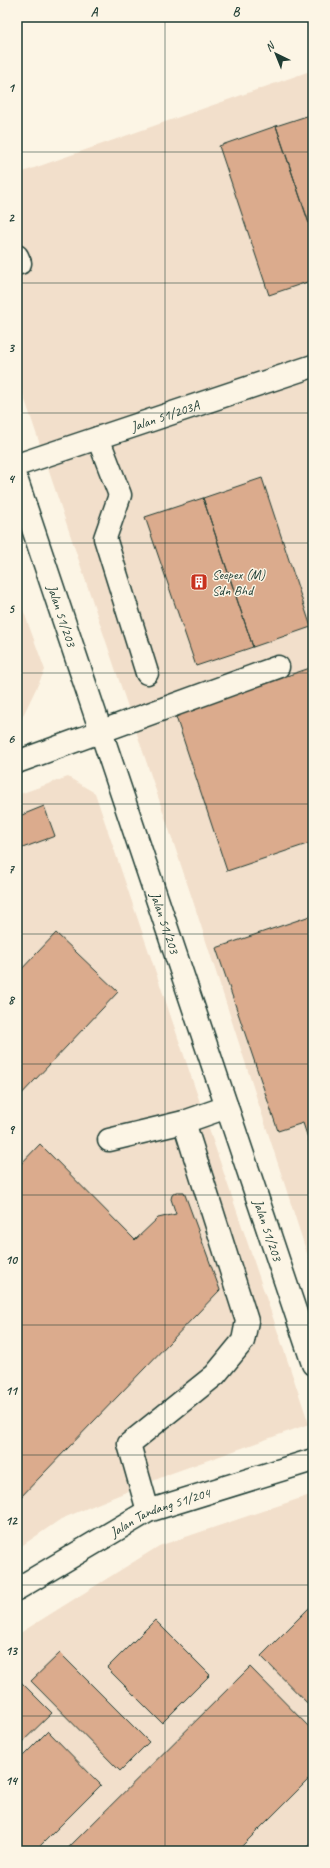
<svg xmlns="http://www.w3.org/2000/svg" width="330" height="1868" font-family="Caveat,sans-serif">
	<style>
		.built { fill: #f2dfcb }
		.building { fill: #dbab8d; stroke: #1f3d34 }
		.lines { fill: none; stroke-linecap: round; stroke-linejoin: round }
		.minor-casing { stroke: #1f3d34; stroke-width: 25 }
		.minor { stroke: #fcf5e5; stroke-width: 22 }
		.grid { fill: none; stroke: #1f3d34; stroke-width: 1; stroke-opacity: 0.55 }
		.labels { text-anchor: middle; stroke-width: 3; stroke-linejoin: round; paint-order: stroke }
		.street-label { font-size: 14px; fill: #1f3d34; stroke: #fcf5e5 }
		.poi-label { font-size: 14px; fill: #1f3d34; stroke: #fcf5e5; text-anchor: start }
		.neatline { fill: none; stroke: #1f3d34; stroke-width: 1.5 }
		.grid-label { font-size: 13px; text-anchor: middle; font-weight: bold; fill: #1f3d34 }
	</style>
	<rect width="100%" height="100%" fill="#fcf5e5"/>
	<filter id="ink" filterUnits="userSpaceOnUse"><feTurbulence type="fractalNoise" baseFrequency=".025" numOctaves="2"/><feDisplacementMap in="SourceGraphic" scale="8" xChannelSelector="R" yChannelSelector="G"/><feConvolveMatrix kernelMatrix="1 2 1 2 8 2 1 2 1" color-interpolation-filters="sRGB"/></filter>
	<g filter="url(#ink)">
		<path class="built" d="M313,70V1272L193,901L17,376V174Z
			M17,593L45,670L17,728Z
			M68,777L95,793L309,1424L172,1473L61,1519L17,1549V795Z
			M313,1494V1851H17V1635L159,1546Z"/>
		<path class="building" d="M313,114V235L276,126Z
			M276,126L313,235V280L269,295L219,146Z
			M262,478L311,627L253,647L203,498Z
			M203,498L253,647L196,666L145,517Z
			M313,667V842L227,871L175,714Z
			M44,806L55,836L17,850V817Z
			M313,915V1153L303,1123L278,1131L216,948Z
			M56,933L118,992L17,1099V974Z
			M40,1144L135,1240L158,1218L176,1214L171,1199L172,1195L176,1192H184L220,1290L17,1501V1168Z
			M313,1604V1709L261,1656Z
			M155,1620L210,1675L162,1723L107,1668Z
			M60,1653L149,1742L120,1771L31,1681Z
			M250,1667L313,1731V1775L237,1851H65Z
			M17,1678L52,1713L17,1747Z
			M48,1731L101,1785L35,1851H17V1762Z
			M313,1841V1851H303Z"/>
		<g class="lines">
			<g class="minor-casing">
				<g id="minor">
					<path d="M17,256L20,263"/>
					<path d="M98,438L120,495L105,538L147,673"/>
					<path id="s1" d="M17,465L313,366"/>
					<path id="s2" d="M17,481L313,1364"/>
					<path d="M17,762L278,667"/>
					<path d="M109,1140L184,1122L227,1107"/>
					<path d="M148,1511L129,1444L215,1375L243,1341L247,1321L184,1122"/>
					<path id="s3" d="M17,1589L148,1511L313,1460"/>
				</g>
			</g>
			<use href="#minor" class="minor"/>
		</g>
	</g>
	<path class="grid" d="M165,17V1851M17,152H313M17,283H313M17,413H313M17,543H313M17,673H313M17,804H313M17,934H313M17,1064H313M17,1195H313M17,1325H313M17,1455H313M17,1585H313M17,1716H313"/>
	<defs>
		<g id="building-square" transform="scale(0.9)"><rect x="-9" y="-9" width="18" height="18" rx="4" fill="#c8321e" stroke="#fcf5e5"/><path d="M-4-6H4V6H1V3H-1V6H-4ZM-2.5-4.3h1.7v1.8h-1.7ZM.8-4.3h1.7v1.8H.8ZM-2.5-1h1.7V.8h-1.7ZM.8-1h1.7V.8H.8Z" fill="#fff"/></g>
	</defs>
	<g fill-rule="evenodd">
		<use href="#building-square" x="199" y="582"/>
	</g>
	<g class="labels">
		<g class="street-label">
			<text dy="5" stroke="none"><textPath href="#s1" startOffset="156">Jalan 51/203A</textPath></text>
			<text dy="5" stroke="none"><textPath href="#s2" startOffset="142">Jalan 51/203</textPath></text>
			<text dy="5" stroke="none"><textPath href="#s2" startOffset="466">Jalan 51/203</textPath></text>
			<text dy="5" stroke="none"><textPath href="#s2" startOffset="790">Jalan 51/203</textPath></text>
			<text dy="5" stroke="none"><textPath href="#s3" startOffset="163">Jalan Tandang 51/204</textPath></text>
		</g>
		<g class="poi-label">
			<text x="212" y="579">Seepex (M)<tspan x="212" dy="16">Sdn Bhd</tspan></text>
		</g>
	</g>
	<rect width="330" height="1868" fill="none" stroke="#fcf5e5" stroke-width="44"/>
	<g transform="translate(276 54) rotate(317)" stroke="#fcf5e5" stroke-width="3" paint-order="stroke">
	<path d="M0-3L7 15L0 10L-7 15Z" fill="#1f3d34"/>
	<text y="-6" font-size="11" font-weight="bold" text-anchor="middle" fill="#1f3d34">N</text>
	</g>
	<rect x="22" y="22" width="286" height="1824" class="neatline"/>
	<g class="grid-label">
		<text x="94" y="16">A</text>
		<text x="236" y="16">B</text>
		<text x="11" y="92">1</text>
		<text x="11" y="222">2</text>
		<text x="11" y="352">3</text>
		<text x="11" y="483">4</text>
		<text x="11" y="613">5</text>
		<text x="11" y="743">6</text>
		<text x="11" y="873">7</text>
		<text x="11" y="1004">8</text>
		<text x="11" y="1134">9</text>
		<text x="11" y="1264">10</text>
		<text x="11" y="1395">11</text>
		<text x="11" y="1525">12</text>
		<text x="11" y="1655">13</text>
		<text x="11" y="1785">14</text>
	</g>
</svg>
